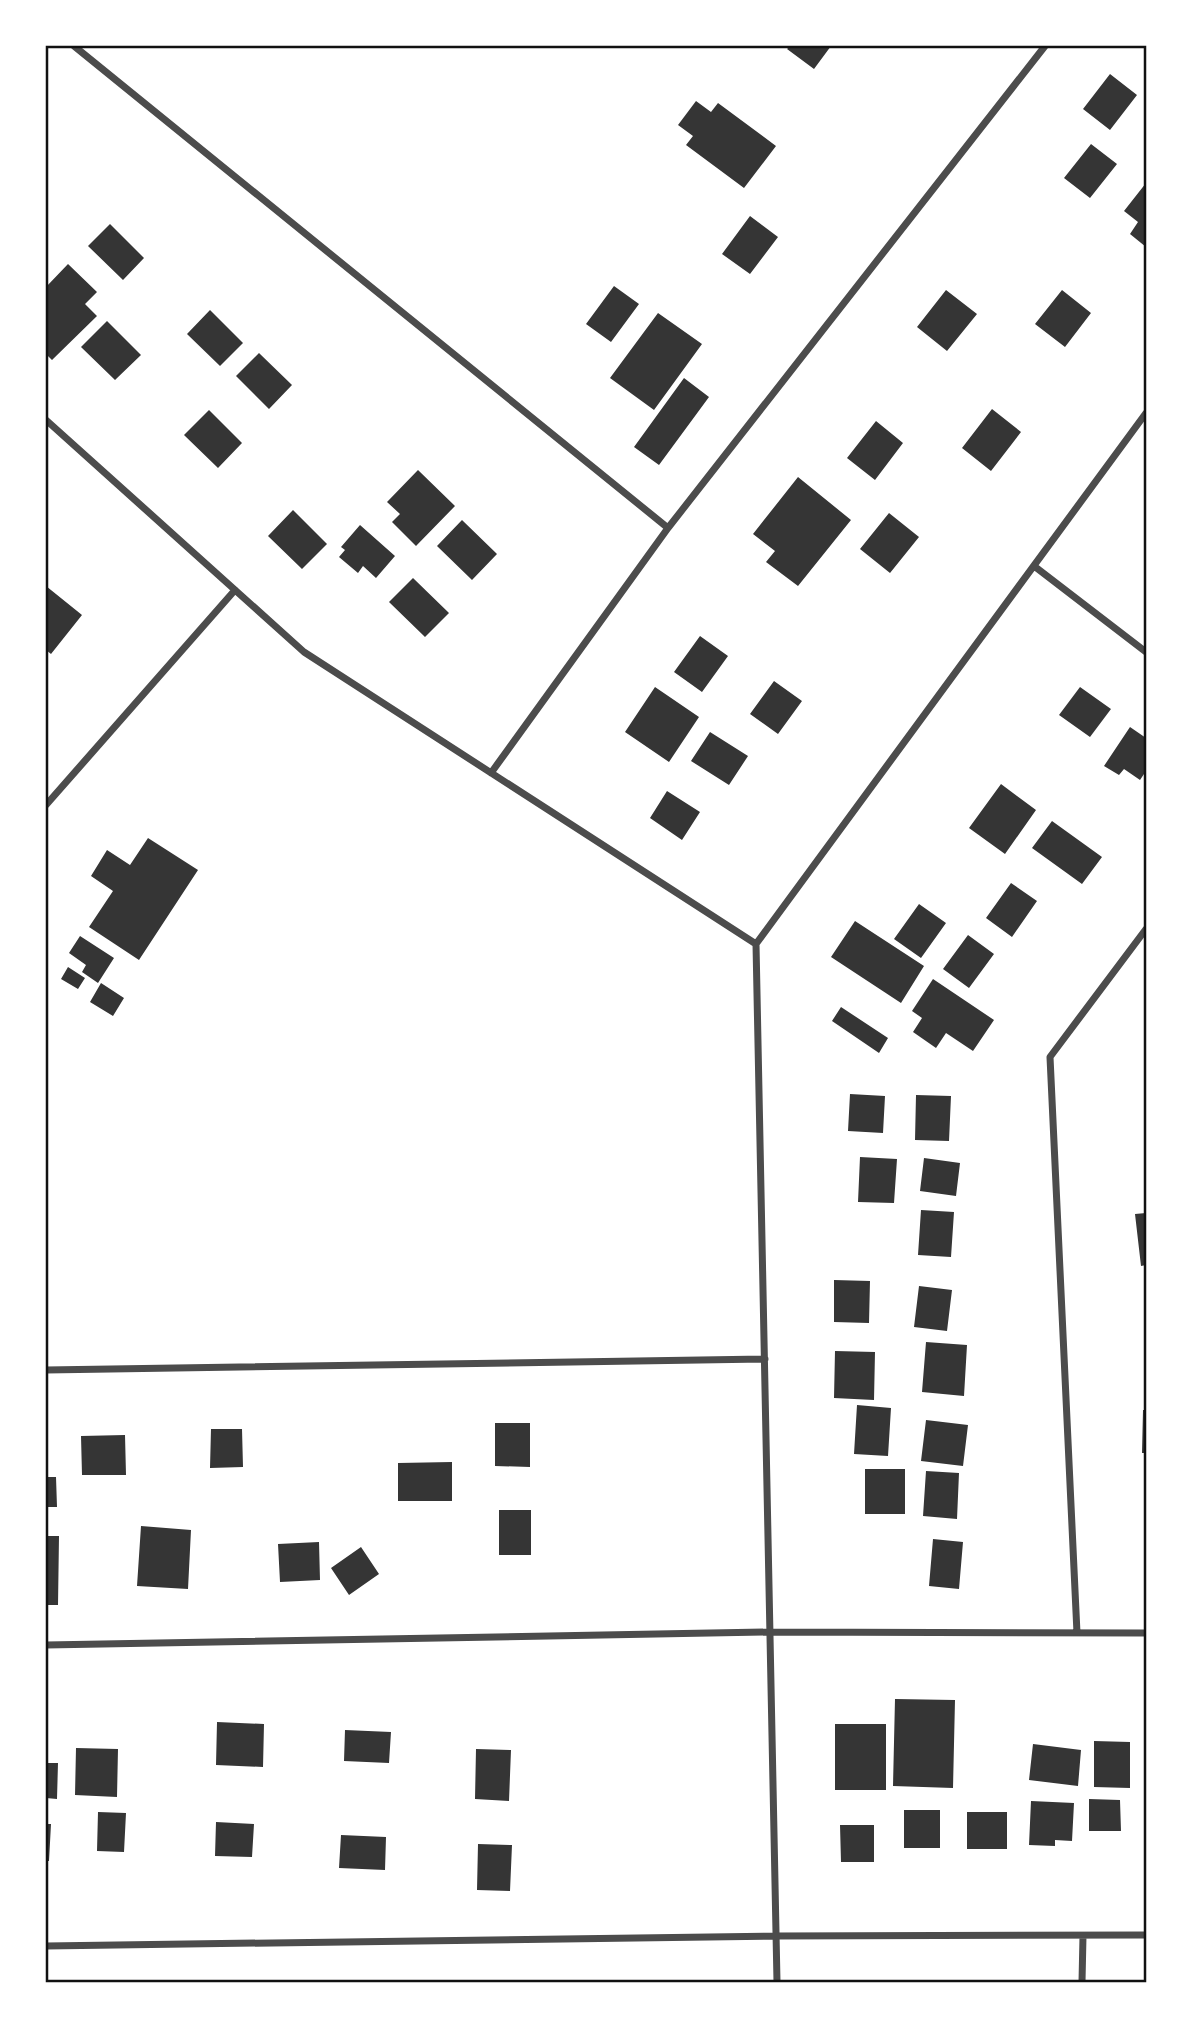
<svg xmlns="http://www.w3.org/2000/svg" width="1192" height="2028" font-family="'Space Grotesk',sans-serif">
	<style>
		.building { fill: #353535 }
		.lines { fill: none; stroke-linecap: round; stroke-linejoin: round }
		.minor { stroke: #4c4c4c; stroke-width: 7 }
		.neatline { fill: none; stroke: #111; stroke-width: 2.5 }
	</style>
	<rect width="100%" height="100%" fill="#fff"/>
	<path class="building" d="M790,46H831L814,69L787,49Z
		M1110,74L1137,95L1110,130L1083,109Z
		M696,101L711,112L718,103L776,146L744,188L686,145L693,136L678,125Z
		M1091,144L1117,164L1090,198L1064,178Z
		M1146,183V247L1130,234L1138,222L1124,211Z
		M750,216L778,237L750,274L722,254Z
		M110,224L144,258L123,280L88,246Z
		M68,264L97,292L85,304L97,316L52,360L46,354V287Z
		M614,286L639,304L611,342L586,324Z
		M946,290L977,314L947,351L917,327Z
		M1062,290L1091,313L1065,347L1035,324Z
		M210,310L243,343L220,366L187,334Z
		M658,313L702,344L654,410L610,378Z
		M107,321L141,355L115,380L81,347Z
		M259,353L292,385L269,409L236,376Z
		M684,378L709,397L659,465L634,447Z
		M992,409L1021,432L991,471L962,448Z
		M209,410L242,443L218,468L184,435Z
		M876,421L903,443L875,480L847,458Z
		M418,470L455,506L416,546L392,522L400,514L387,502Z
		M798,477L851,520L798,586L766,562L775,551L753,534Z
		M293,510L327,544L302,569L268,536Z
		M889,513L919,537L890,573L860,549Z
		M462,520L497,554L472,580L437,546Z
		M360,525L395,556L376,578L363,566L358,573L339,557L345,550L341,547Z
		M413,578L449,613L425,637L389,602Z
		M46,586L82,615L51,654L46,650Z
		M700,636L728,656L702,692L674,672Z
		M774,681L802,701L778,734L750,714Z
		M655,687L699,717L669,762L625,732Z
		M1080,687L1111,709L1090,737L1059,715Z
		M1130,727L1146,738V771L1140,780L1124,769L1119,775L1104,766Z
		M710,732L748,756L729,785L691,761Z
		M1001,784L1036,810L1005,854L969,828Z
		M667,791L700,812L682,840L650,818Z
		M1052,821L1102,857L1082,884L1032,848Z
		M148,838L198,870L139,960L89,927L113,891L91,876L107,850L130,865Z
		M1011,883L1037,901L1012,937L986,918Z
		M919,904L946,923L921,958L894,939Z
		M855,921L924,966L901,1003L831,957Z
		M968,935L994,954L969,988L943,969Z
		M80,936L114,958L98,983L82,972L86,965L69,953Z
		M68,967L85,978L78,989L61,979Z
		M933,979L994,1020L973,1051L946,1033L936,1048L913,1032L922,1018L912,1011Z
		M101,983L124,998L113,1016L90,1002Z
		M841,1007L888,1038L879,1053L832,1021Z
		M850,1094L885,1096L883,1133L848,1131Z
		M916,1095L951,1096L949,1141L915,1140Z
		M860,1157L897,1159L894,1203L858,1202Z
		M924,1158L960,1163L956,1196L920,1191Z
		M921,1210L954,1212L951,1257L918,1255Z
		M1146,1213V1265L1141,1266L1135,1214Z
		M834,1280L870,1281L869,1323L834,1322Z
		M919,1286L952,1290L947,1331L914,1327Z
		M926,1342L967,1345L964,1396L922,1392Z
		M835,1351L875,1352L874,1400L834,1398Z
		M857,1405L891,1408L888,1456L854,1454Z
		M1143,1410H1146V1453H1142Z
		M926,1420L968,1425L963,1466L921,1461Z
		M495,1423H530V1467L495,1466Z
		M211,1429H242L243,1467L210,1468Z
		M125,1435L126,1475H82L81,1436Z
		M452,1462V1501H398V1463Z
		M865,1469H905V1514H865Z
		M926,1471L959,1473L957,1519L923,1516Z
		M46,1477H56L57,1507H46Z
		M499,1510H531V1555H499Z
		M141,1526L191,1530L188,1589L137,1586Z
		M46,1536H59L58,1605H46Z
		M933,1539L963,1542L959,1589L929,1586Z
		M319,1542L320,1580L280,1582L278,1544Z
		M361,1547L379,1574L349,1595L331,1568Z
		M895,1699L955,1700L953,1788L893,1786Z
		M217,1722L264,1724L263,1767L216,1765Z
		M835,1724H886V1790H835Z
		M345,1730L391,1732L389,1763L344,1761Z
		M1094,1741L1130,1742V1788L1094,1787Z
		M1033,1744L1081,1750L1078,1786L1029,1780Z
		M76,1748L118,1749L117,1797L75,1795Z
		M476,1749L511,1750L509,1801L475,1799Z
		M46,1763H58L57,1799L46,1798Z
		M1089,1799L1120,1800L1121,1831H1089Z
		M1031,1801L1074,1803L1072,1841L1055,1840V1846L1029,1845Z
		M904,1810H940V1848H904Z
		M98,1812L126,1813L124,1852L97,1851Z
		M967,1812H1007V1849H967Z
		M216,1822L254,1824L252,1857L215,1856Z
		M46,1824H51L49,1861H46Z
		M840,1825H874V1862H841Z
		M341,1835L386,1837L385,1870L339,1868Z
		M478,1844L512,1845L510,1891L477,1890Z"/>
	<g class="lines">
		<path class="minor" d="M74,46L668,528
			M46,420L304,652L756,944
			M1034,566L1146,652
			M491,773L668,528L1045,46
			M46,805L235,590
			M46,1370L765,1359
			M1077,1633L1050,1057L1146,929
			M46,1645L770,1632L1146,1633
			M46,1946L776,1936L1146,1935
			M777,1982L756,944L1146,413
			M1082,1982L1083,1936"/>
	</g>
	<rect width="1192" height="2028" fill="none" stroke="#ffffff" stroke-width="94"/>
	<rect x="47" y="47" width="1098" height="1934" class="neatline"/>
</svg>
